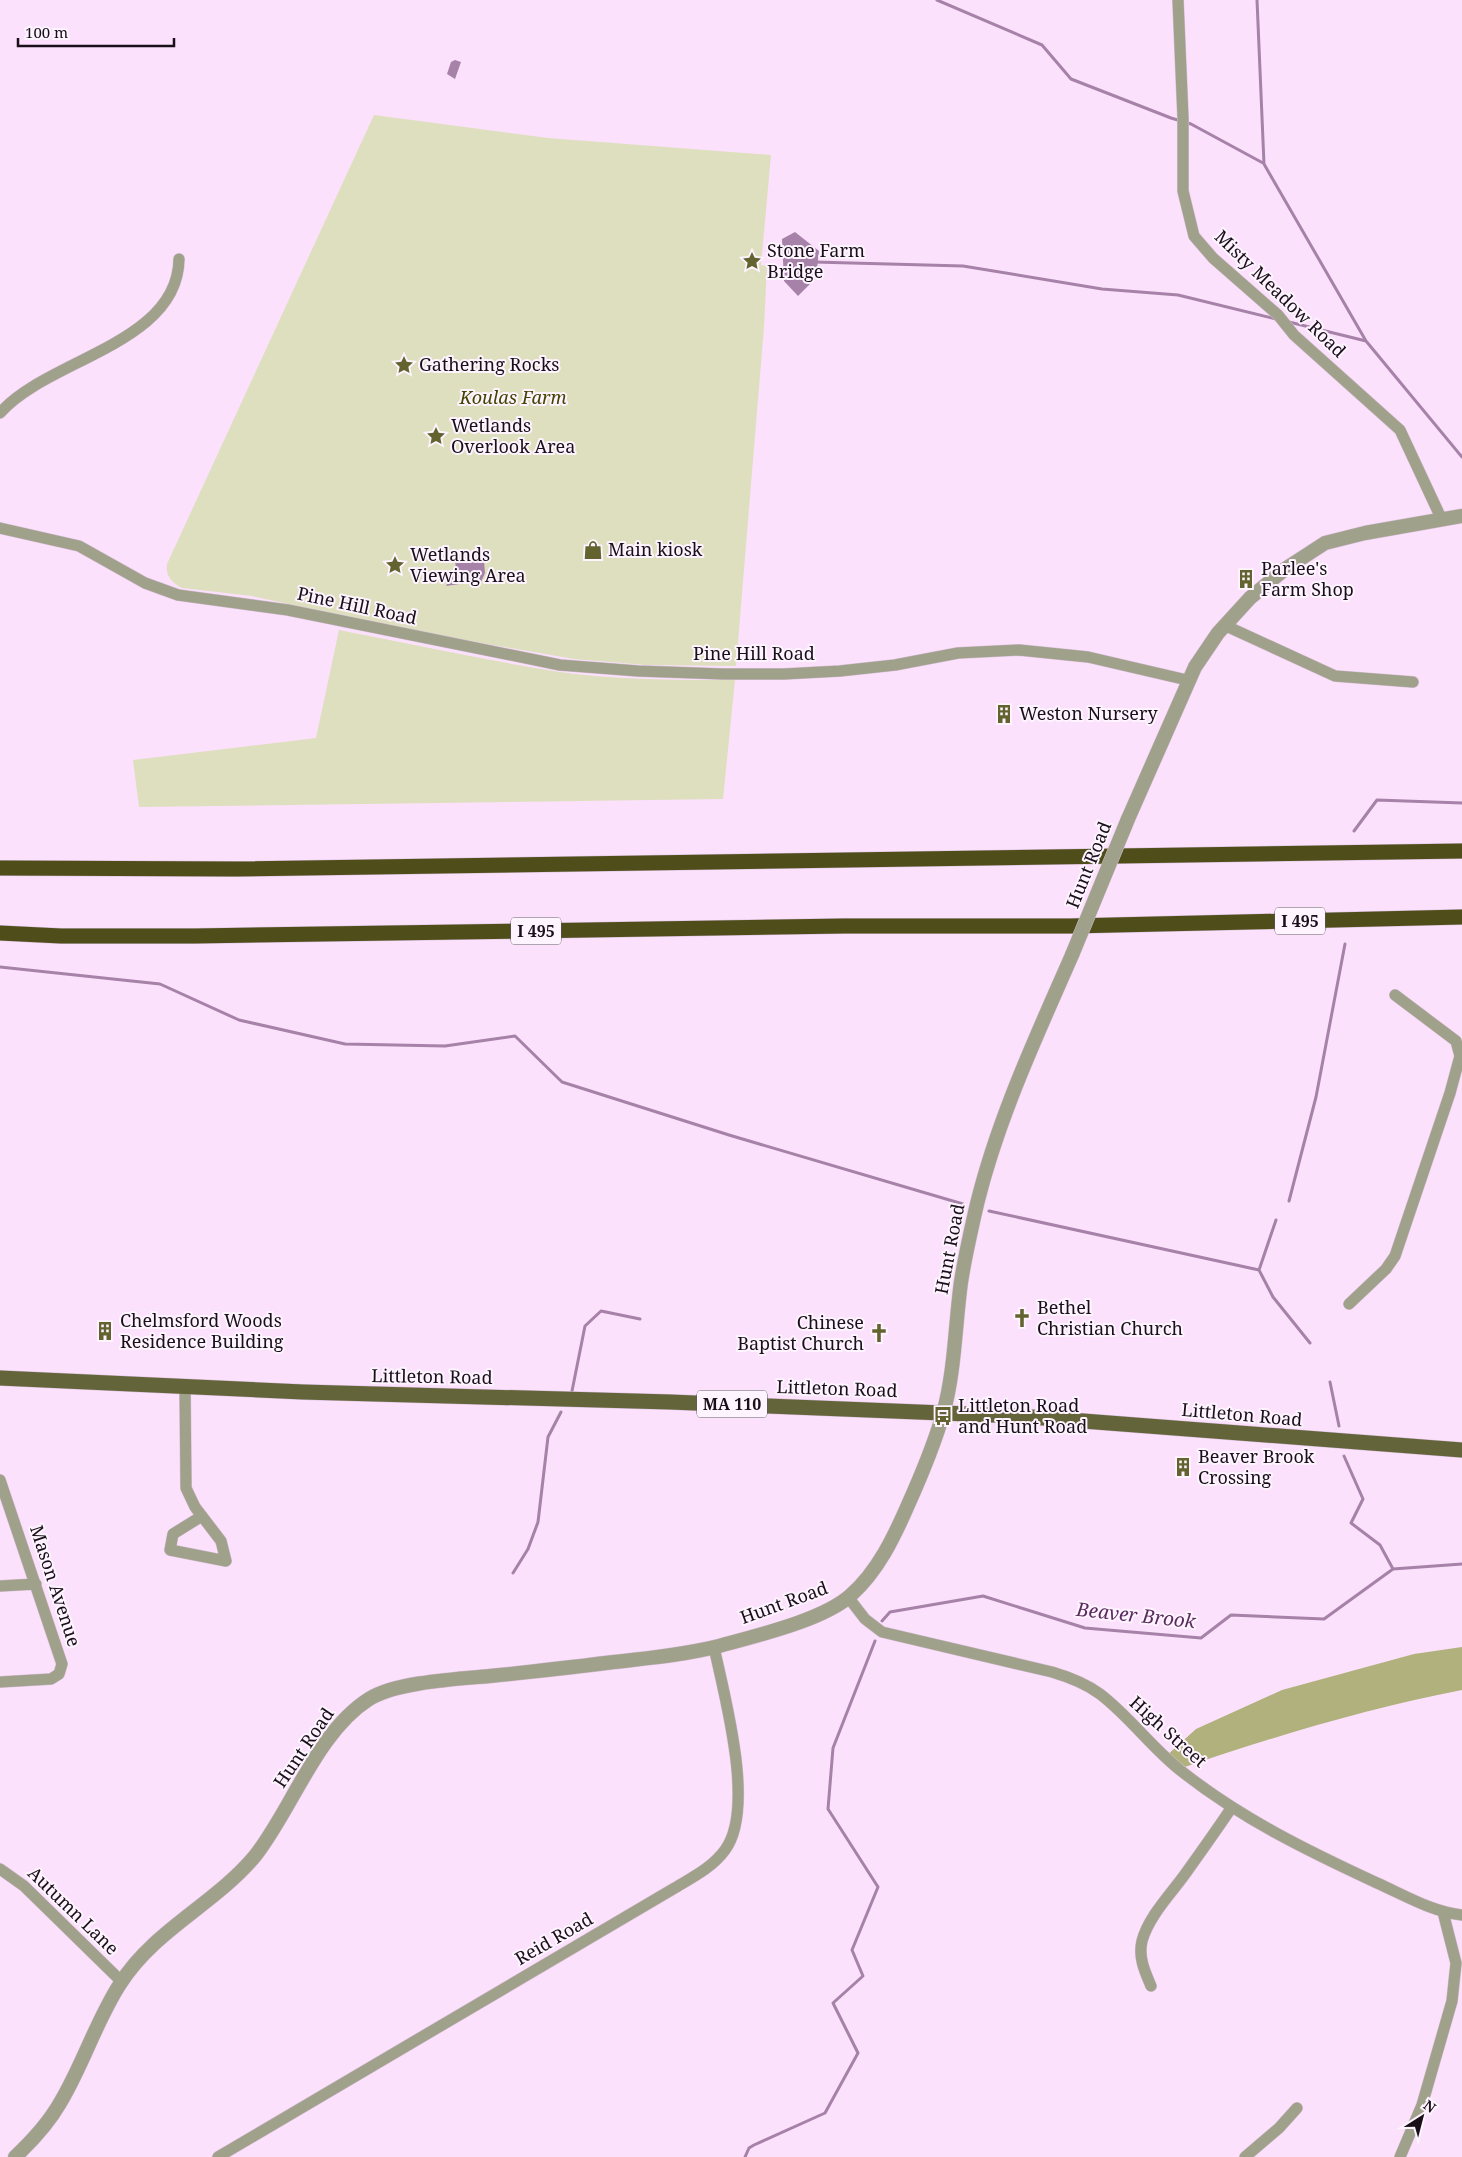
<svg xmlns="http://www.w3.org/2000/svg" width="1462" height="2157" font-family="'Noto Serif',serif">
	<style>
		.green { fill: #dedfbe }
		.forest { fill: #b0b17c }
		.water { fill: #a681a8 }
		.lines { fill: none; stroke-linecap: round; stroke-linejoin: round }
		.stream { stroke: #a681a8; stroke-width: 3 }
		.minor-casing { stroke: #d7bfd8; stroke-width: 12 }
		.tertiary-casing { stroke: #d7bfd8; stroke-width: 15 }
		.primary-casing { stroke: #d7bfd8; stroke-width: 16 }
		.motorway-casing { stroke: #d7bfd8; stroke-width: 16 }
		.minor { stroke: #a0a18a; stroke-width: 11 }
		.tertiary { stroke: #a0a18a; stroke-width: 14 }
		.primary { stroke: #64643a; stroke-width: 15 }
		.motorway { stroke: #4f4e1b; stroke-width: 15 }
		.tertiary-bridge-casing { stroke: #d7bfd8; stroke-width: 15; stroke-linecap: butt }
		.tertiary-bridge { stroke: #a0a18a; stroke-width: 14 }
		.labels { text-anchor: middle; stroke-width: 4; stroke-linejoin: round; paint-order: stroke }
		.shield { fill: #fef4ff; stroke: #5d545d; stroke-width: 1 }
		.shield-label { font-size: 16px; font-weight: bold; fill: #180f18 }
		.poi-label { font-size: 18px; fill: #180f18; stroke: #fef4ff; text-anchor: start }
		.street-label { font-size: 18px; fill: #180f18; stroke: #fef4ff }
		.park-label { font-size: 18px; font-style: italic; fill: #454300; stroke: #fef4ff }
		.water-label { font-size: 19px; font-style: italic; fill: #592a5d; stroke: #fef4ff }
	</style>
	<rect width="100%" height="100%" fill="#fbe1fc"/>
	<path class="green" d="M374,115L548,138L771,155L761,265L767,266L764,327L736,666L646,665L574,659L406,630L252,596L182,588C172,583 165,575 167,564Z
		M339,630C418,645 496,663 575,674C628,680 682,680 735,680L723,799L139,807L133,760L316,738Z"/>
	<path class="forest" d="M1462,1647V1690C1365,1709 1272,1737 1179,1769L1165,1757L1196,1729L1282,1690L1414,1654Z"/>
	<path class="water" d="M455,60L461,62L455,79L447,74L451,62Z
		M795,232L819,251L816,278L798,296L784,281L782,239Z
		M465,555L472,560L484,561L485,573L480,584L466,583L446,586L456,569L455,560Z"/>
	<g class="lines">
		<path class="stream" d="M937,0L1042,45L1071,79L1171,118L1191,124L1263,163
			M1257,0L1264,164L1366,341L1462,457
			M814,262L963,266L1102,289L1178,295L1276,319
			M1289,322L1366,341
			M1354,831L1377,800L1462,803
			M0,967L160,984L239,1020L345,1044L445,1046L515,1036L562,1082L729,1135L963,1204
			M1289,1201L1316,1097L1345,944
			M989,1211L1259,1270
			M1276,1220L1259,1270L1273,1297L1310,1343
			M1330,1382L1339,1426
			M572,1391L585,1326L601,1311L640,1319
			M1344,1456L1363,1499L1351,1523L1380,1545L1393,1569
			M513,1573L528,1549L538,1522L548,1437L561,1412
			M882,1621L890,1612L983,1596L1085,1628L1201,1638L1231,1615L1324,1619L1393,1569L1462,1564
			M745,2157L749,2148L754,2145L825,2113L858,2053L833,2003L863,1976L852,1950L878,1887L828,1809L833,1748L875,1641"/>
		<g class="minor-casing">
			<path id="minor" d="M1178,0L1183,118V191L1194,236L1213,258L1278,315L1294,335L1400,430L1442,520
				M0,413C47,359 178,344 179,259
				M0,528L79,546L145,583L178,595L288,610L560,665L638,671L723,674H784L840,671L895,665L958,653L1019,650L1088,657L1187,680
				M1224,625L1335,676L1413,682
				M1349,1304L1386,1269L1395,1256L1450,1093L1460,1056L1456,1041L1395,995
				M185,1387L186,1488L195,1507L221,1541L226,1561L170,1550L173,1534L202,1516
				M0,1480L62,1664L59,1674L51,1679L0,1682
				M0,1586L36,1584
				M848,1597L865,1619L882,1632L1052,1672C1069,1677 1085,1683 1100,1694C1129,1716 1151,1747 1180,1770C1240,1818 1308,1851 1377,1883C1404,1895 1432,1912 1462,1915
				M0,1869L24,1886L121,1981
				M1151,1986C1145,1972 1138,1957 1142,1941C1149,1915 1173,1892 1188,1870C1203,1849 1218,1828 1232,1807
				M218,2157L673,1889C691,1878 712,1868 725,1850C756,1808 724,1695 714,1647
				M1245,2157L1279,2128L1297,2108
				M1400,2157L1422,2105L1452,2001L1456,1963L1443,1912"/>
		</g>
		<g class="tertiary-casing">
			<path id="tertiary" d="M1128,819L1195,667L1218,633L1250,598L1285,569L1325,543L1365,533L1462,516
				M15,2157C32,2141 48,2124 60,2103C83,2065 96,2021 120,1984C154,1930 215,1904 255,1856C292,1809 317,1732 369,1699C396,1682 457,1679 490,1676C531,1672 573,1667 614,1662C648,1658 685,1655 719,1646C755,1636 824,1620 851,1595C878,1571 894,1537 908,1505C921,1476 934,1445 943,1414C955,1371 955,1326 961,1282C965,1256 971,1230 977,1204C998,1118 1037,1035 1072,955"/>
		</g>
		<g class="primary-casing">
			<path id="primary" d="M0,1378L303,1392L670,1402L1018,1416L1462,1450"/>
		</g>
		<g class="motorway-casing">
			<path id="motorway" d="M0,868L236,869L1462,851
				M0,933L61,936H195L844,926H1071L1462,917"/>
		</g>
		<use href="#minor" class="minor"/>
		<use href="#tertiary" class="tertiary"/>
		<use href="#primary" class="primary"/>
		<use href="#motorway" class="motorway"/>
		<g class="tertiary-bridge-casing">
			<path id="tertiary-bridge" d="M1072,955L1128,819"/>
		</g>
		<use href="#tertiary-bridge" class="tertiary-bridge"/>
	</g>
	<defs>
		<g id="sight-bare" transform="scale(1.5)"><path d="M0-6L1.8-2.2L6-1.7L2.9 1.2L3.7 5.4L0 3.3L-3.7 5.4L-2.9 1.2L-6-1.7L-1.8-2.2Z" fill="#63632f" stroke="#fef4ff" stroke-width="2.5" paint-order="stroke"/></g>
		<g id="shop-bare" transform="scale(1.5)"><path d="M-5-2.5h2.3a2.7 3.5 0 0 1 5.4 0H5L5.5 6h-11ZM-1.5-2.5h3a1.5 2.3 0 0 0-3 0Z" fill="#63632f" stroke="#fef4ff" stroke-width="2.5" paint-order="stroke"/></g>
		<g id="building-bare" transform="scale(1.5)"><path d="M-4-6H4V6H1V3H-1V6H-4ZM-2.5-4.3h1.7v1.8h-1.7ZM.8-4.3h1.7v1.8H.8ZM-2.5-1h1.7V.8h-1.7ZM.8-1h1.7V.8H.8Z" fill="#63632f" stroke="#fef4ff" stroke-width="2.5" paint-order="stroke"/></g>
		<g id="church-bare" transform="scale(1.5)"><path d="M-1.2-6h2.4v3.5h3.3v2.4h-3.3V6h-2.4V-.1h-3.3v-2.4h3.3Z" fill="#63632f" stroke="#fef4ff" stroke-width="2.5" paint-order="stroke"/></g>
		<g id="bus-bare" transform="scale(1.5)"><path d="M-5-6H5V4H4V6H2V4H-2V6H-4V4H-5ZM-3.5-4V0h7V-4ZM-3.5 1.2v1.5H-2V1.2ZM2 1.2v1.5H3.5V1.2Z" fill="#63632f" stroke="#fef4ff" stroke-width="2.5" paint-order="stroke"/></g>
	</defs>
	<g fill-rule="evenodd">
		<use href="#sight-bare" x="752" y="261"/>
		<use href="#sight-bare" x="404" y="365"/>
		<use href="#sight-bare" x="436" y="436"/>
		<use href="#shop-bare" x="593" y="550"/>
		<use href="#sight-bare" x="395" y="565"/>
		<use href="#building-bare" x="1246" y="579"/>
		<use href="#building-bare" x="1004" y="714"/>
		<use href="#church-bare" x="1022" y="1318"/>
		<use href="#building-bare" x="105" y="1331"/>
		<use href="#church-bare" x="879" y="1333"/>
		<use href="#bus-bare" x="943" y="1416"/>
		<use href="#building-bare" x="1183" y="1467"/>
	</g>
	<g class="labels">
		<g class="shield">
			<rect x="1275" y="907.5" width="50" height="27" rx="4"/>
			<rect x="511" y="917.5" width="50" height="27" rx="4"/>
			<rect x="697" y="1390.5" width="70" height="27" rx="4"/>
		</g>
		<g class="shield-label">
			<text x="1300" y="927">I 495</text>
			<text x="536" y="937">I 495</text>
			<text x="732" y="1410">MA 110</text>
		</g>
		<g class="poi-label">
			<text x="767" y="257">Stone Farm<tspan x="767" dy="21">Bridge</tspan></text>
			<text x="419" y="371">Gathering Rocks</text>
			<text x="451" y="432">Wetlands<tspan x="451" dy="21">Overlook Area</tspan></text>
			<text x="608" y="556">Main kiosk</text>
			<text x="410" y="561">Wetlands<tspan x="410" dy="21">Viewing Area</tspan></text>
			<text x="1261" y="575">Parlee's<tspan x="1261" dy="21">Farm Shop</tspan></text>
			<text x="1019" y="720">Weston Nursery</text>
			<text x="1037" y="1314">Bethel<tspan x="1037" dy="21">Christian Church</tspan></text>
			<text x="120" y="1327">Chelmsford Woods<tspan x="120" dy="21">Residence Building</tspan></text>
			<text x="864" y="1329" text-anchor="end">Chinese<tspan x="864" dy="21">Baptist Church</tspan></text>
			<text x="958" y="1412">Littleton Road<tspan x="958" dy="21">and Hunt Road</tspan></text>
			<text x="1198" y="1463">Beaver Brook<tspan x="1198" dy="21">Crossing</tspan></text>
		</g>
		<g class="street-label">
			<text transform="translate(1280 294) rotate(44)" y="6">Misty Meadow Road</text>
			<text transform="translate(357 606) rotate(12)" y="6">Pine Hill Road</text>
			<text x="754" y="660">Pine Hill Road</text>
			<text transform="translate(1089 865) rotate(-68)" y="6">Hunt Road</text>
			<text transform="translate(950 1249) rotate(-79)" y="6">Hunt Road</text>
			<text transform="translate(432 1377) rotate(1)" y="6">Littleton Road</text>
			<text transform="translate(837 1389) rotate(2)" y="6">Littleton Road</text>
			<text transform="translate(1242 1415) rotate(5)" y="6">Littleton Road</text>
			<text transform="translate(55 1586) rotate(72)" y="6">Mason Avenue</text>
			<text transform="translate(784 1603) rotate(-20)" y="6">Hunt Road</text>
			<text transform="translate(1168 1732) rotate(42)" y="6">High Street</text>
			<text transform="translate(304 1748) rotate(-56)" y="6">Hunt Road</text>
			<text transform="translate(73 1911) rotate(44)" y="6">Autumn Lane</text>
			<text transform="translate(554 1939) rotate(-30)" y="6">Reid Road</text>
		</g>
		<g class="park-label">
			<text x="513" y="404">Koulas Farm</text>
		</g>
		<g class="water-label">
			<text transform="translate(1136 1615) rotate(6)" y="7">Beaver Brook</text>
		</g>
	</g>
	<g transform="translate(1422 2117) rotate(36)" stroke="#fef4ff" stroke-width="4" paint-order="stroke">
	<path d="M0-4L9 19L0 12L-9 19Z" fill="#180f18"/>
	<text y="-8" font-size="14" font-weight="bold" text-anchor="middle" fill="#180f18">N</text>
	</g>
	<path d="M18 38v8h156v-8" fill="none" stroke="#180f18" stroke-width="2.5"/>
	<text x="25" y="38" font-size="15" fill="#180f18" stroke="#fef4ff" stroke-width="4" paint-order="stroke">100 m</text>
</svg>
